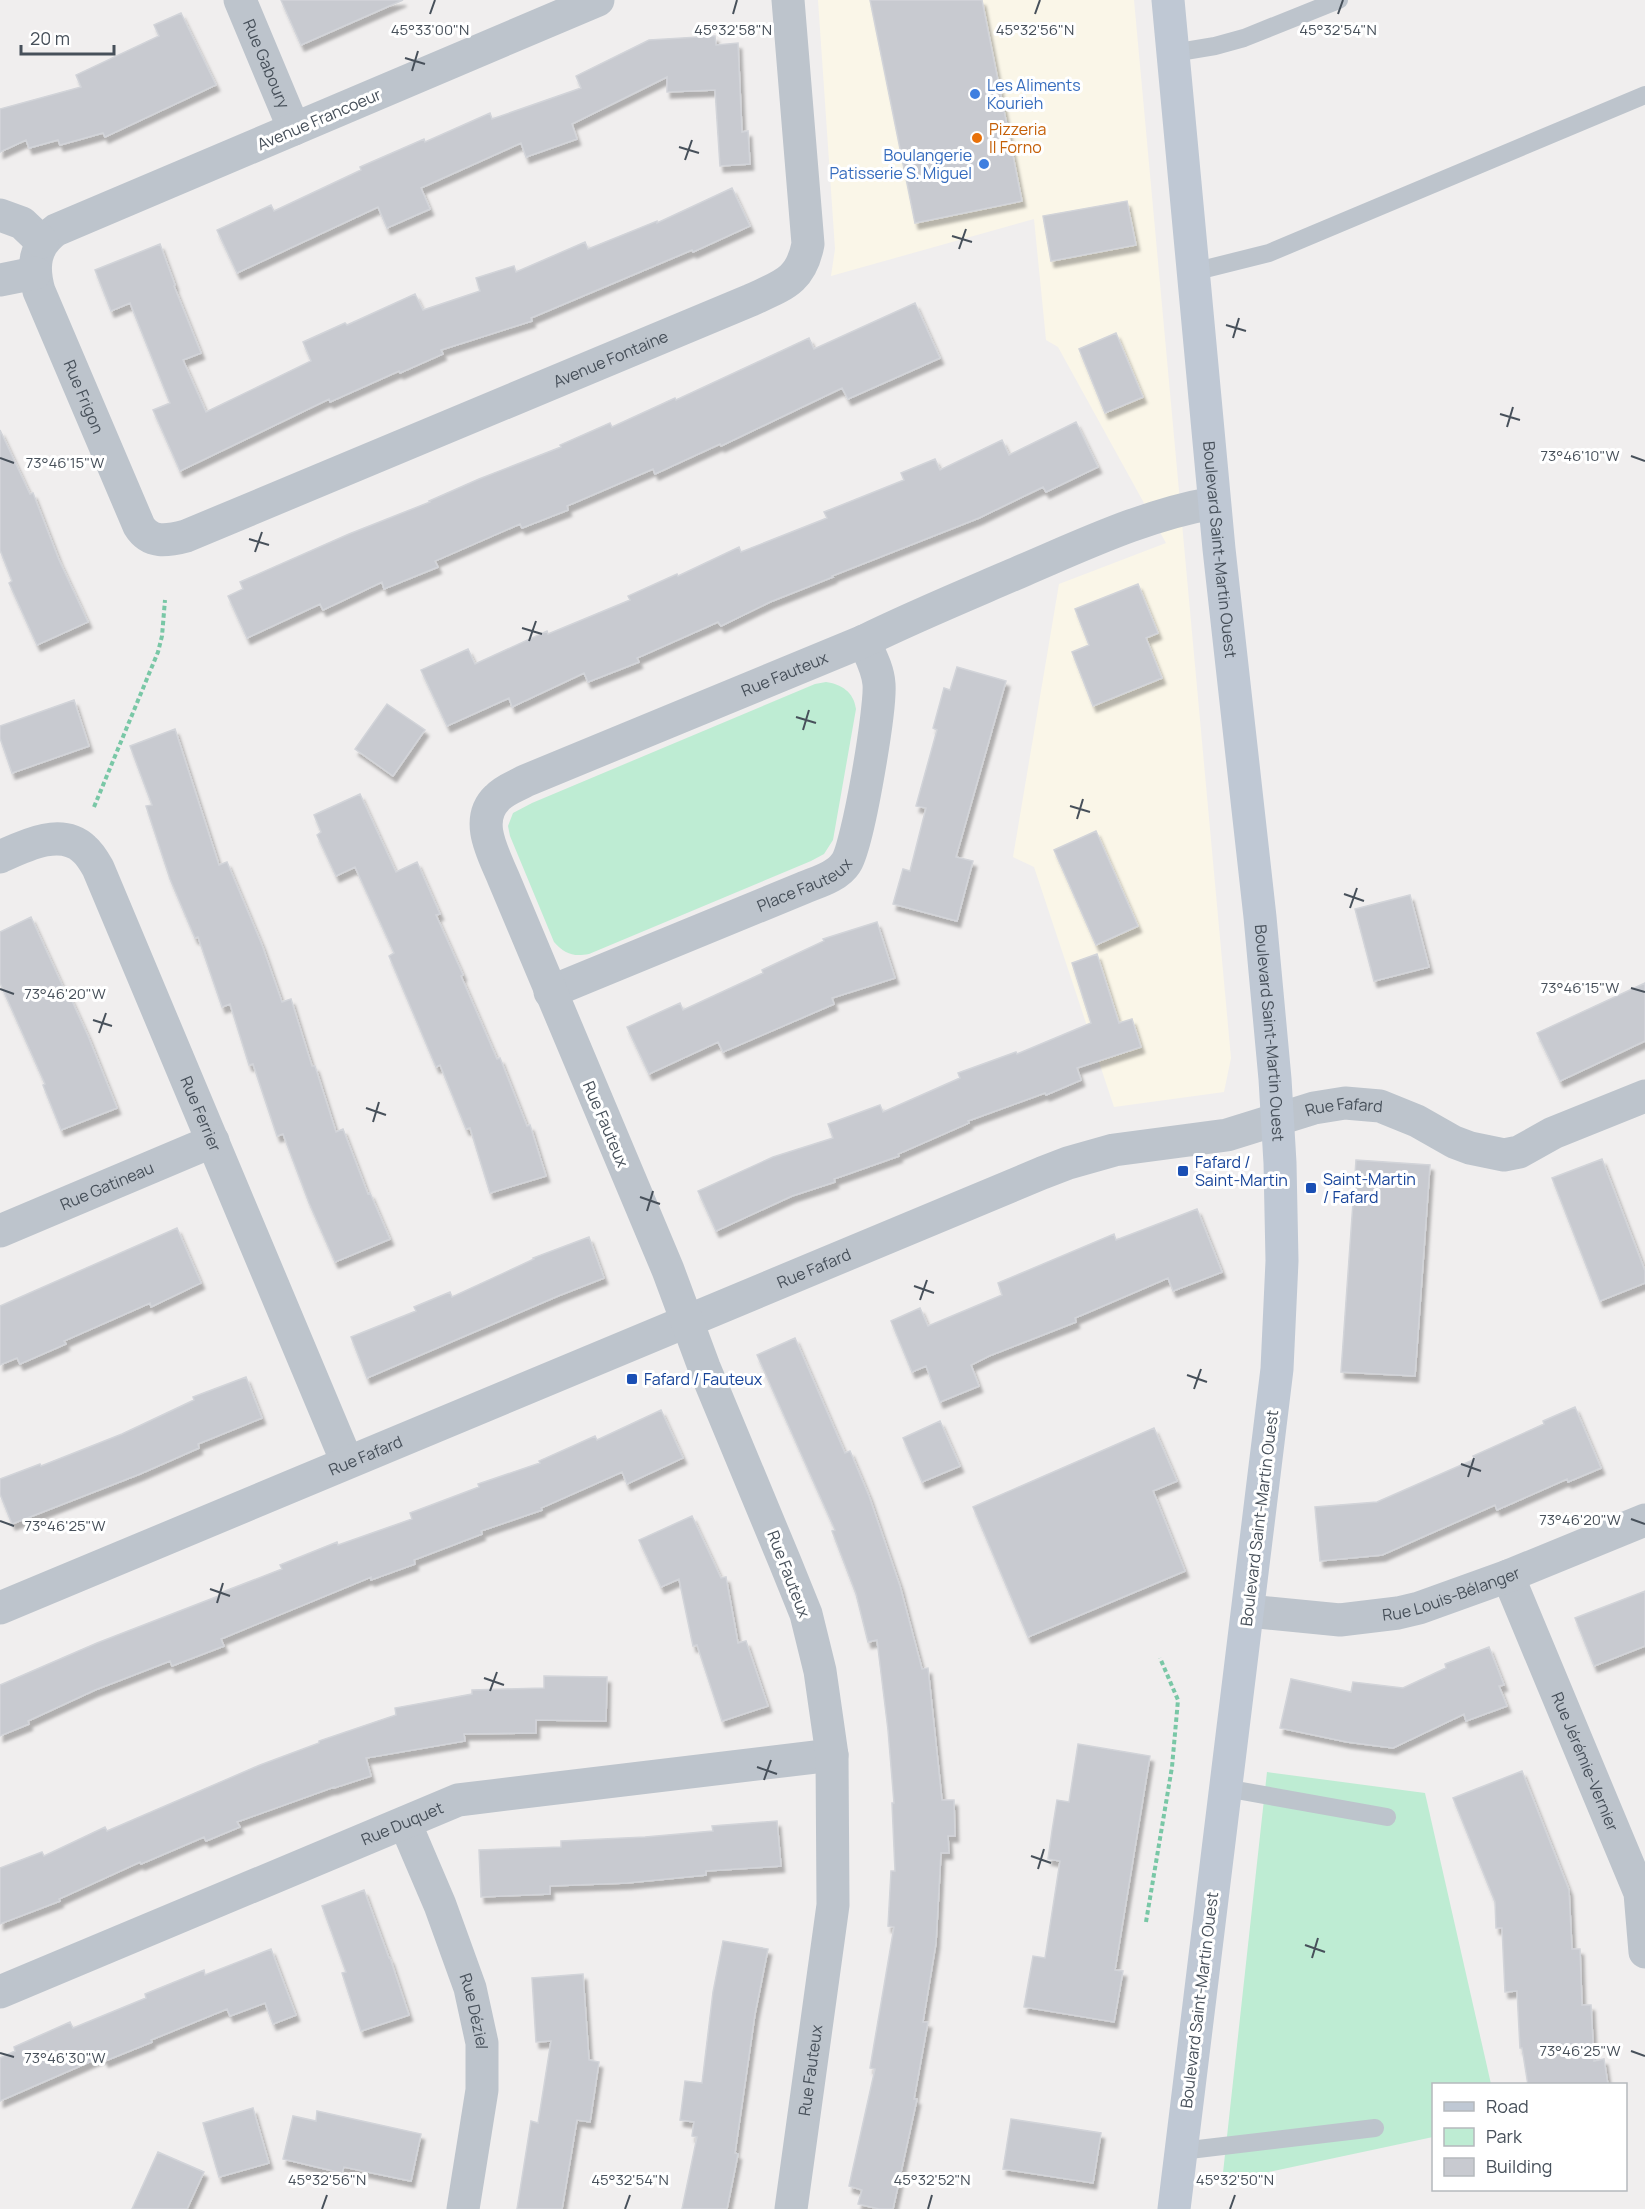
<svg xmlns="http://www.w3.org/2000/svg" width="1645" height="2209" font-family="Manrope,sans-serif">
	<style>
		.commercial { fill: #faf6e8 }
		.green { fill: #beecd3 }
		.building { fill: #c8cad0; stroke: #d2d4d9; stroke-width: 1.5; filter: url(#shadow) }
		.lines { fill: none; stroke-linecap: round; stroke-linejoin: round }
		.path { stroke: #79c7a6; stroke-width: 4; stroke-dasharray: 4.5 3; stroke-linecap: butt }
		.lane { stroke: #bdc4cc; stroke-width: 18 }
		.street { stroke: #bdc4cc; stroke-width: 33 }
		.secondary { stroke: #bfc8d4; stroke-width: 33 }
		.ticks { fill: none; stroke: #47505a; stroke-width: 2 }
		.shop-dot { fill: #3f7fe0; stroke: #fff; stroke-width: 2 }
		.food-dot { fill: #e8710a; stroke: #fff; stroke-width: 2 }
		.transit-dot { fill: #1a4fb4; stroke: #fff; stroke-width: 2 }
		.labels { text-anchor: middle; stroke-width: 6; stroke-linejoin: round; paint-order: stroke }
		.street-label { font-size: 16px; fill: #47505a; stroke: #fff }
		.shop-label { font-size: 16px; fill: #366cbe; stroke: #fff; text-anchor: start }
		.food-label { font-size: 16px; fill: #c56008; stroke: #fff; text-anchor: start }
		.transit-label { font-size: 16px; fill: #164399; stroke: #fff; text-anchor: start }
		.ticks-label { font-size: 15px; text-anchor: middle; fill: #47505a; stroke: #fff; stroke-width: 6; stroke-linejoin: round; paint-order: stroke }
	</style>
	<defs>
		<filter id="shadow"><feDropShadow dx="3.5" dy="6" stdDeviation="1.5" flood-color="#0004"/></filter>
	</defs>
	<rect width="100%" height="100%" fill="#f0eeee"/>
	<path class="commercial" d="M818,0H1134L1231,1058L1224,1092L1114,1107L1034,867L1013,857L1059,584L1166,543L1058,347L1046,340L1034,219L831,276L835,249Z"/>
	<path class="green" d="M826,682C841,684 854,692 856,709L833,840L824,854L811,861L589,954C573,957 565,954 554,942L510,836L508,826L513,813L532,803L815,684Z
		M1267,1772L1425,1793L1491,2084H1434L1433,2137L1222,2182Z"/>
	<path class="building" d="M281,0H403L301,45Z
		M870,0H982L1022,201L915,223Z
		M181,13L216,85L105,137L103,133L60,145L58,140L29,148L26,140L0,152V109L81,87L76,75L159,36L154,25Z
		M715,36L716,45L738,43L742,132L748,131L750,164L720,166L715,90L667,92V77L572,124L577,139L526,157L521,143L421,188L430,209L387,228L378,207L237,273L217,230L271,205L274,211L361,170L360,167L424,139L425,142L490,113L492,119L581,88L576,76L649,40Z
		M732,188L750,226L693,252L692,250L531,318L532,321L441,350L443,354L400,373L399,371L330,402L329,399L180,471L153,410L170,403L130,303L111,311L95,270L160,244L175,285L174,286L201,353L183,360L206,412L311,361L303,342L345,323L347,325L415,294L423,310L480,291L476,278L514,266L516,272L585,242L588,249L657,221V223Z
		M1127,201L1136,245L1051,261L1043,216Z
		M915,303L940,358L848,399L842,388L721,446L720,444L655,474L653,469L567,506L568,510L522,528L520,524L435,561L438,567L384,589L382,582L323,610L320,604L247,638L228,596L243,589L240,582L349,534L430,502L429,501L479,479L561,447L560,445L610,423L612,427L675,398L676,400L809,338L814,349Z
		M1116,333L1143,397L1105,413L1079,349Z
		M1076,422L1098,467L1046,492L1043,487L979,518L832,576L833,577L770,602L721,626L718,622L637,658L639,662L588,682L584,673L512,707L509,698L447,726L421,670L468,649L475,664L547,631L548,634L630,600L628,596L677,574L678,576L739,547L741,552L827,518L824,512L904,480L901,473L935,459L940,470L1002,440L1009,455Z
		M0,430L30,494L33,493L59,560L88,622L37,645L9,583L12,581L0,550Z
		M1138,584L1158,633L1146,638L1162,678L1093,706L1072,652L1089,645L1075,609Z
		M957,667L1006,681L956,857L973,861L957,921L893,904L903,869L910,871L926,808L916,806L937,730L933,728L944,688L950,690Z
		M74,700L89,746L12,773L0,738V726Z
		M387,704L425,730L393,776L355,749Z
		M175,729L219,865L227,862L262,945L282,1002L291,999L312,1066H315L336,1132L343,1129L368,1194L370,1193L390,1239L335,1262L309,1203L283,1134L277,1136L253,1064L249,1065L230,1004L222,1007L198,937L195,938L170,879L146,806L152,805L130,746Z
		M360,794L396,872L417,862L440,914L436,915L463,975L461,976L497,1059L500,1058L527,1126L530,1125L546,1176L490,1193L470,1128L466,1129L440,1065L436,1067L389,956L394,953L355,867L336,876L317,835L321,832L314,815Z
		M1096,831L1138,926L1096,945L1054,850Z
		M1410,895L1429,967L1374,981L1355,909Z
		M31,917L64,989L66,988L88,1036L117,1108L61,1130L43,1085L45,1084L0,983V932Z
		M877,922L895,978L832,998L834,1004L723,1052L718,1042L649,1074L627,1027L680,1003L683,1010L763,973L762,970L824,941L823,939Z
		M1097,954L1119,1023L1132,1019L1141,1047L1077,1068L1081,1080L1046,1095L1045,1093L968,1121L969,1123L898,1154L899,1156L834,1179L835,1182L792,1196L716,1231L698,1191L773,1157L833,1138L828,1124L880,1105L883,1112L960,1078L958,1073L1016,1052L1017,1054L1091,1023L1072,963Z
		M1645,983V1041L1560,1081L1537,1033Z
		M1602,1159L1645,1271V1283L1600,1301L1552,1178Z
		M1356,1160L1430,1165L1415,1376L1341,1372Z
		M1197,1209L1222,1272L1173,1291L1168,1278L1075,1318L1076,1322L989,1356L971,1365L979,1386L940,1402L926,1366L912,1372L891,1321L920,1308L928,1326L1002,1295L998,1283L1114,1234L1116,1240Z
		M177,1228L201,1283L151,1307L150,1303L64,1341L66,1344L20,1364L17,1358L0,1365V1306Z
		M589,1237L604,1278L558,1296L367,1378L351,1337L416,1311L414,1307L450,1292L452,1297L534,1259L533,1258Z
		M795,1338L845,1453L850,1451L869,1496L900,1586L922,1669L928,1668L942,1800H954L955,1836H948L949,1853H941L936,1943L923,2022H928L914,2099H917L893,2209H879L858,2204L862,2190L849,2186L875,2069L870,2068L894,1927L888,1926L891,1871H895L892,1803H894L888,1730L877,1640L868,1642L856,1594L832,1531L835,1530L757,1355Z
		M246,1377L262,1418L198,1444L199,1448L140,1474L12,1524L0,1494V1479L40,1464L41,1466L122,1434L194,1400L193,1397Z
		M1575,1407L1601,1468L1568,1482L1567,1479L1497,1510L1495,1505L1382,1555L1320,1561L1315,1507L1377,1502L1475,1459L1473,1456L1544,1424L1543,1421Z
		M661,1410L683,1458L627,1484L622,1472L541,1508L542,1510L481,1531L482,1534L414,1560L415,1564L371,1580V1577L221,1639L224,1646L172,1666L170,1661L95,1690L28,1721L29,1724L0,1736V1685L97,1643L221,1595L220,1593L282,1569L280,1565L337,1542L338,1545L412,1519L410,1513L479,1487L478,1484L540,1463L539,1461L595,1436L597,1440Z
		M940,1421L960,1466L922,1482L903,1438Z
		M1154,1428L1177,1481L1153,1491L1185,1571L1028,1637L973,1507Z
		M692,1516L721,1578L726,1577L738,1643L746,1641L768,1706L722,1721L697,1645L693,1646L679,1579L661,1587L639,1540Z
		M1645,1591V1646L1594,1666L1575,1618Z
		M1489,1647L1504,1685L1499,1686L1507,1706L1466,1721L1464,1714L1393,1748L1347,1742L1280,1728L1291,1679L1351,1692L1353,1682L1403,1688L1446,1668L1445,1664Z
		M544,1676L607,1677L606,1721L536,1720V1733L464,1734L465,1741L366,1758L371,1776L334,1788V1787L237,1822L240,1827L206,1841L204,1837L141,1864L140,1862L59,1899L60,1901L0,1924V1868L42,1852L44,1856L105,1827L107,1831L260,1765L319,1743V1741L396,1715L395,1708L472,1694V1690L544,1688Z
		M1078,1744L1150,1756L1115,1970L1123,1971L1114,2022L1024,2007L1033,1956L1045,1958L1060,1861L1048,1859L1052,1831L1057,1800L1069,1802Z
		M1522,1771L1569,1890L1572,1949H1580L1582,2005H1591L1594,2061L1604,2059L1608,2085H1528L1522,2048H1520L1517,1991L1505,1992L1502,1928H1496L1495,1902L1453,1798Z
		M777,1821L781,1866L706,1871V1875L627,1883L550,1886V1894L481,1897L479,1850L561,1847V1841L645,1837L713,1831L712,1826Z
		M364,1890L389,1958H390L409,2015L361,2031L342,1973L346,1972L322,1906Z
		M723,1941L768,1949L755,2014L735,2153L738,2154L727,2209H682L697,2137L692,2136L694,2122L680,2120L685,2081L702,2083L713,1992Z
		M271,1949L296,2015L273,2024L265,2003L230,2016L227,2009L151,2040L152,2042L105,2061L103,2056L0,2101V2058L15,2051L14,2047L70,2022L73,2028L146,1998L145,1994L204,1970L205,1975Z
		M583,1974L589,2060L599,2062L590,2122L577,2120L562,2209H517L531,2121L538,2123L551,2041L536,2042L532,1978Z
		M253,2108L269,2163L219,2177L203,2123Z
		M317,2111L421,2134L411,2181L344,2167L342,2173L283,2159L293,2116L316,2121Z
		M1011,2119L1101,2133L1093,2183L1003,2169Z
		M158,2152L204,2172L187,2209H132Z"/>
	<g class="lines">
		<path class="path" d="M94,807L158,652L162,636L165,600
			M1146,1922L1172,1767L1178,1700L1160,1658"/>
		<path class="lane" d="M1173,53L1215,46L1244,38L1339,0
			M1193,272L1269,253L1645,95
			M1225,1788L1387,1817
			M1181,2151L1375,2128"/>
		<g class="street">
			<path id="s1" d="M240,0L294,129"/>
			<path id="s2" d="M598,0L56,230C34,246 32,266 39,291L139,526C150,544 167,541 186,536L751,300C783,285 801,281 808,244L788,0"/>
			<path d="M0,215L22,223L42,242"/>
			<path d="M0,280L35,273"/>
			<path id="s3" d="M0,857C24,846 61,827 84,849C90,854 94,861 98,868L347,1462"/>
			<path id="s4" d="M550,992L803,888C817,882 837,877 846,863C858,846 881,708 879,684C878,669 870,655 864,641"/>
			<path id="s5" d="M0,1231L213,1141"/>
			<path id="s6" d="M1508,1576L1640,1893L1645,1952"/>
			<path id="s7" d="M0,1608L1042,1173L1068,1163L1114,1150L1227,1135L1314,1108L1345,1103L1380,1106L1417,1121L1454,1142L1470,1148L1504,1155L1519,1152L1553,1133L1645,1096"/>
			<path id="s8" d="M1248,1611L1340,1620L1398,1613L1419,1608L1508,1576L1645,1520"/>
			<path id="s9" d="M405,1823L440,1905L470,1988L482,2043V2090L463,2209"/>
			<path id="s10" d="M0,1992L458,1800L832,1755"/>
			<path id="s11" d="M791,2209L833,1905L832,1755L820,1671L806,1614L785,1562L704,1367L668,1270L503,877C493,853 474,820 497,798C504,790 516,786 525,781L864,641C917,615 971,593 1024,570C1085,544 1148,514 1214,503"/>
		</g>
		<path class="secondary" id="s12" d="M1168,0L1219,549L1260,917L1275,1079L1280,1163L1282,1261L1277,1369L1174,2209"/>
	</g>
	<path class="ticks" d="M430,14L435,0M733,14L737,0M1035,14L1040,0M1338,14L1343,0M405,58L425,64M412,71L418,51M679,147L699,153M685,160L692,140M952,236L972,242M959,249L966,229M1226,325L1246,331M1233,338L1239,318M1500,414L1520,420M1507,427L1513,407M1631,456L1645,461M0,458L14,463M249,539L269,545M255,552L262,532M522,628L542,634M529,641L536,621M796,717L816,723M803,730L809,710M1070,806L1090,812M1077,819L1083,799M1344,894L1364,901M1350,908L1357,888M1631,988L1645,992M0,989L14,994M93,1020L112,1026M99,1033L106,1013M366,1108L386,1115M373,1122L379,1102M640,1197L660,1204M647,1211L653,1191M914,1286L934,1293M920,1300L927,1280M1187,1375L1207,1382M1194,1389L1201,1369M1461,1464L1481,1471M1468,1477L1474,1458M1631,1519L1645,1524M0,1521L14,1526M210,1589L230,1596M217,1603L223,1583M484,1678L504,1685M490,1691L497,1672M757,1767L777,1774M764,1780L771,1760M1031,1856L1051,1863M1038,1869L1044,1849M1305,1945L1325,1952M1312,1958L1318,1938M1631,2051L1645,2056M0,2053L14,2057M322,2209L327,2195M625,2209L630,2195M928,2209L932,2195M1230,2209L1235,2195"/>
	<g class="shop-dot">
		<circle cx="975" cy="94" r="6"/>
		<circle cx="984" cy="164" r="6"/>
	</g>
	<circle class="food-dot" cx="977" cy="138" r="6"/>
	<g class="transit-dot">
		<rect x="1177" y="1165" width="12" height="12" rx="3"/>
		<rect x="1305" y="1182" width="12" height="12" rx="3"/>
		<rect x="626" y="1373" width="12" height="12" rx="3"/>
	</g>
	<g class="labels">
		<g class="street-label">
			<text dy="6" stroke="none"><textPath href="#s1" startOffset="69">Rue Gaboury</textPath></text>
			<text transform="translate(319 119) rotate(-23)" y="6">Avenue Francoeur</text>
			<text dy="6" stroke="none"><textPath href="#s2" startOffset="1425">Avenue Fontaine</textPath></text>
			<text dy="6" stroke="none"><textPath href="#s2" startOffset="772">Rue Frigon</textPath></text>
			<text dy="6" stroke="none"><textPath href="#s12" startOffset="552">Boulevard Saint-Martin Ouest</textPath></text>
			<text dy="6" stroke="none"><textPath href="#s11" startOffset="1796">Rue Fauteux</textPath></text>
			<text dy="6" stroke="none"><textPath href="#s4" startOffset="276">Place Fauteux</textPath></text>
			<text dy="6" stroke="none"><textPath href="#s12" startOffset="1038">Boulevard Saint-Martin Ouest</textPath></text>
			<text dy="6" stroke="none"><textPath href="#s7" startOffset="1440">Rue Fafard</textPath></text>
			<text dy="6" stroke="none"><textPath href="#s3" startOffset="380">Rue Ferrier</textPath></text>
			<text transform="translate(606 1124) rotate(67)" y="6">Rue Fauteux</text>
			<text dy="6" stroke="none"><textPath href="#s5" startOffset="116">Rue Gatineau</textPath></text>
			<text dy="6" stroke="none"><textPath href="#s7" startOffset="882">Rue Fafard</textPath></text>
			<text dy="6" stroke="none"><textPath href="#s7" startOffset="396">Rue Fafard</textPath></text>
			<text transform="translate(1259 1518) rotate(-83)" y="6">Boulevard Saint-Martin Ouest</text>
			<text transform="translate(789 1574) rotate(69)" y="6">Rue Fauteux</text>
			<text dy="6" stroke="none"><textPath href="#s8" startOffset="207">Rue Louis-Bélanger</textPath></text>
			<text dy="6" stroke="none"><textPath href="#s6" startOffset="201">Rue Jérémie-Vernier</textPath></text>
			<text dy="6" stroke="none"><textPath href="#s10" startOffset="436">Rue Duquet</textPath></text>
			<text transform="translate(1199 2000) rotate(-83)" y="6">Boulevard Saint-Martin Ouest</text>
			<text dy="6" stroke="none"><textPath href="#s9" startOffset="201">Rue Déziel</textPath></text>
			<text dy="6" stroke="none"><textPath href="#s11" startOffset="140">Rue Fauteux</textPath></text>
		</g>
		<g class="shop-label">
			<text x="987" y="91">Les Aliments<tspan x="987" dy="18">Kourieh</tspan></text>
			<text x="972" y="161" text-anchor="end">Boulangerie<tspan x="972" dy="18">Patisserie S. Miguel</tspan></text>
		</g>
		<g class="food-label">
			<text x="989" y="135">Pizzeria<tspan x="989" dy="18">Il Forno</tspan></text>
		</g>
		<g class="transit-label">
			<text x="1195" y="1168">Fafard /<tspan x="1195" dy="18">Saint-Martin</tspan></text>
			<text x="1323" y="1185">Saint-Martin<tspan x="1323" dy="18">/ Fafard</tspan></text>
			<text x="644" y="1385">Fafard / Fauteux</text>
		</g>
	</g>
	<g class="ticks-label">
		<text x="430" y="35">45°33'00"N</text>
		<text x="733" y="35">45°32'58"N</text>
		<text x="1035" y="35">45°32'56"N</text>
		<text x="1338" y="35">45°32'54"N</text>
		<text x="1580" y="461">73°46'10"W</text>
		<text x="65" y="468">73°46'15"W</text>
		<text x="1580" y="993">73°46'15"W</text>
		<text x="65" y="999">73°46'20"W</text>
		<text x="1580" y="1525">73°46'20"W</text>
		<text x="65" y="1531">73°46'25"W</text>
		<text x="1580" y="2056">73°46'25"W</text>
		<text x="65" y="2063">73°46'30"W</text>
		<text x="327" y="2185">45°32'56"N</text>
		<text x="630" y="2185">45°32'54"N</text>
		<text x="932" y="2185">45°32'52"N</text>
		<text x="1235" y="2185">45°32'50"N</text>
	</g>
	<rect x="1432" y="2083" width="195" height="108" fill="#ffffff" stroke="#b5b9bd" stroke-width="1.5"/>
	<rect x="1444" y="2102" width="30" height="9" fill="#bfc8d4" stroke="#b5b9bd" stroke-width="1.5"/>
	<text x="1486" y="2113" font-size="18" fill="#47505a">Road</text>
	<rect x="1444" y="2128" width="30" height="18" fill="#beecd3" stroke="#b5b9bd" stroke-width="1.5"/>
	<text x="1486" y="2143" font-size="18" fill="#47505a">Park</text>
	<rect x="1444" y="2158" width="30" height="18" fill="#c8cad0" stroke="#b5b9bd" stroke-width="1.5"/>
	<text x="1486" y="2173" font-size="18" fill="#47505a">Building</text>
	<path d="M21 45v9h93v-9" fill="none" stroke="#47505a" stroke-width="3"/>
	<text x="30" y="45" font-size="18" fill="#47505a" stroke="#ffffff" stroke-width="4.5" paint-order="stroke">20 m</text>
</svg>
